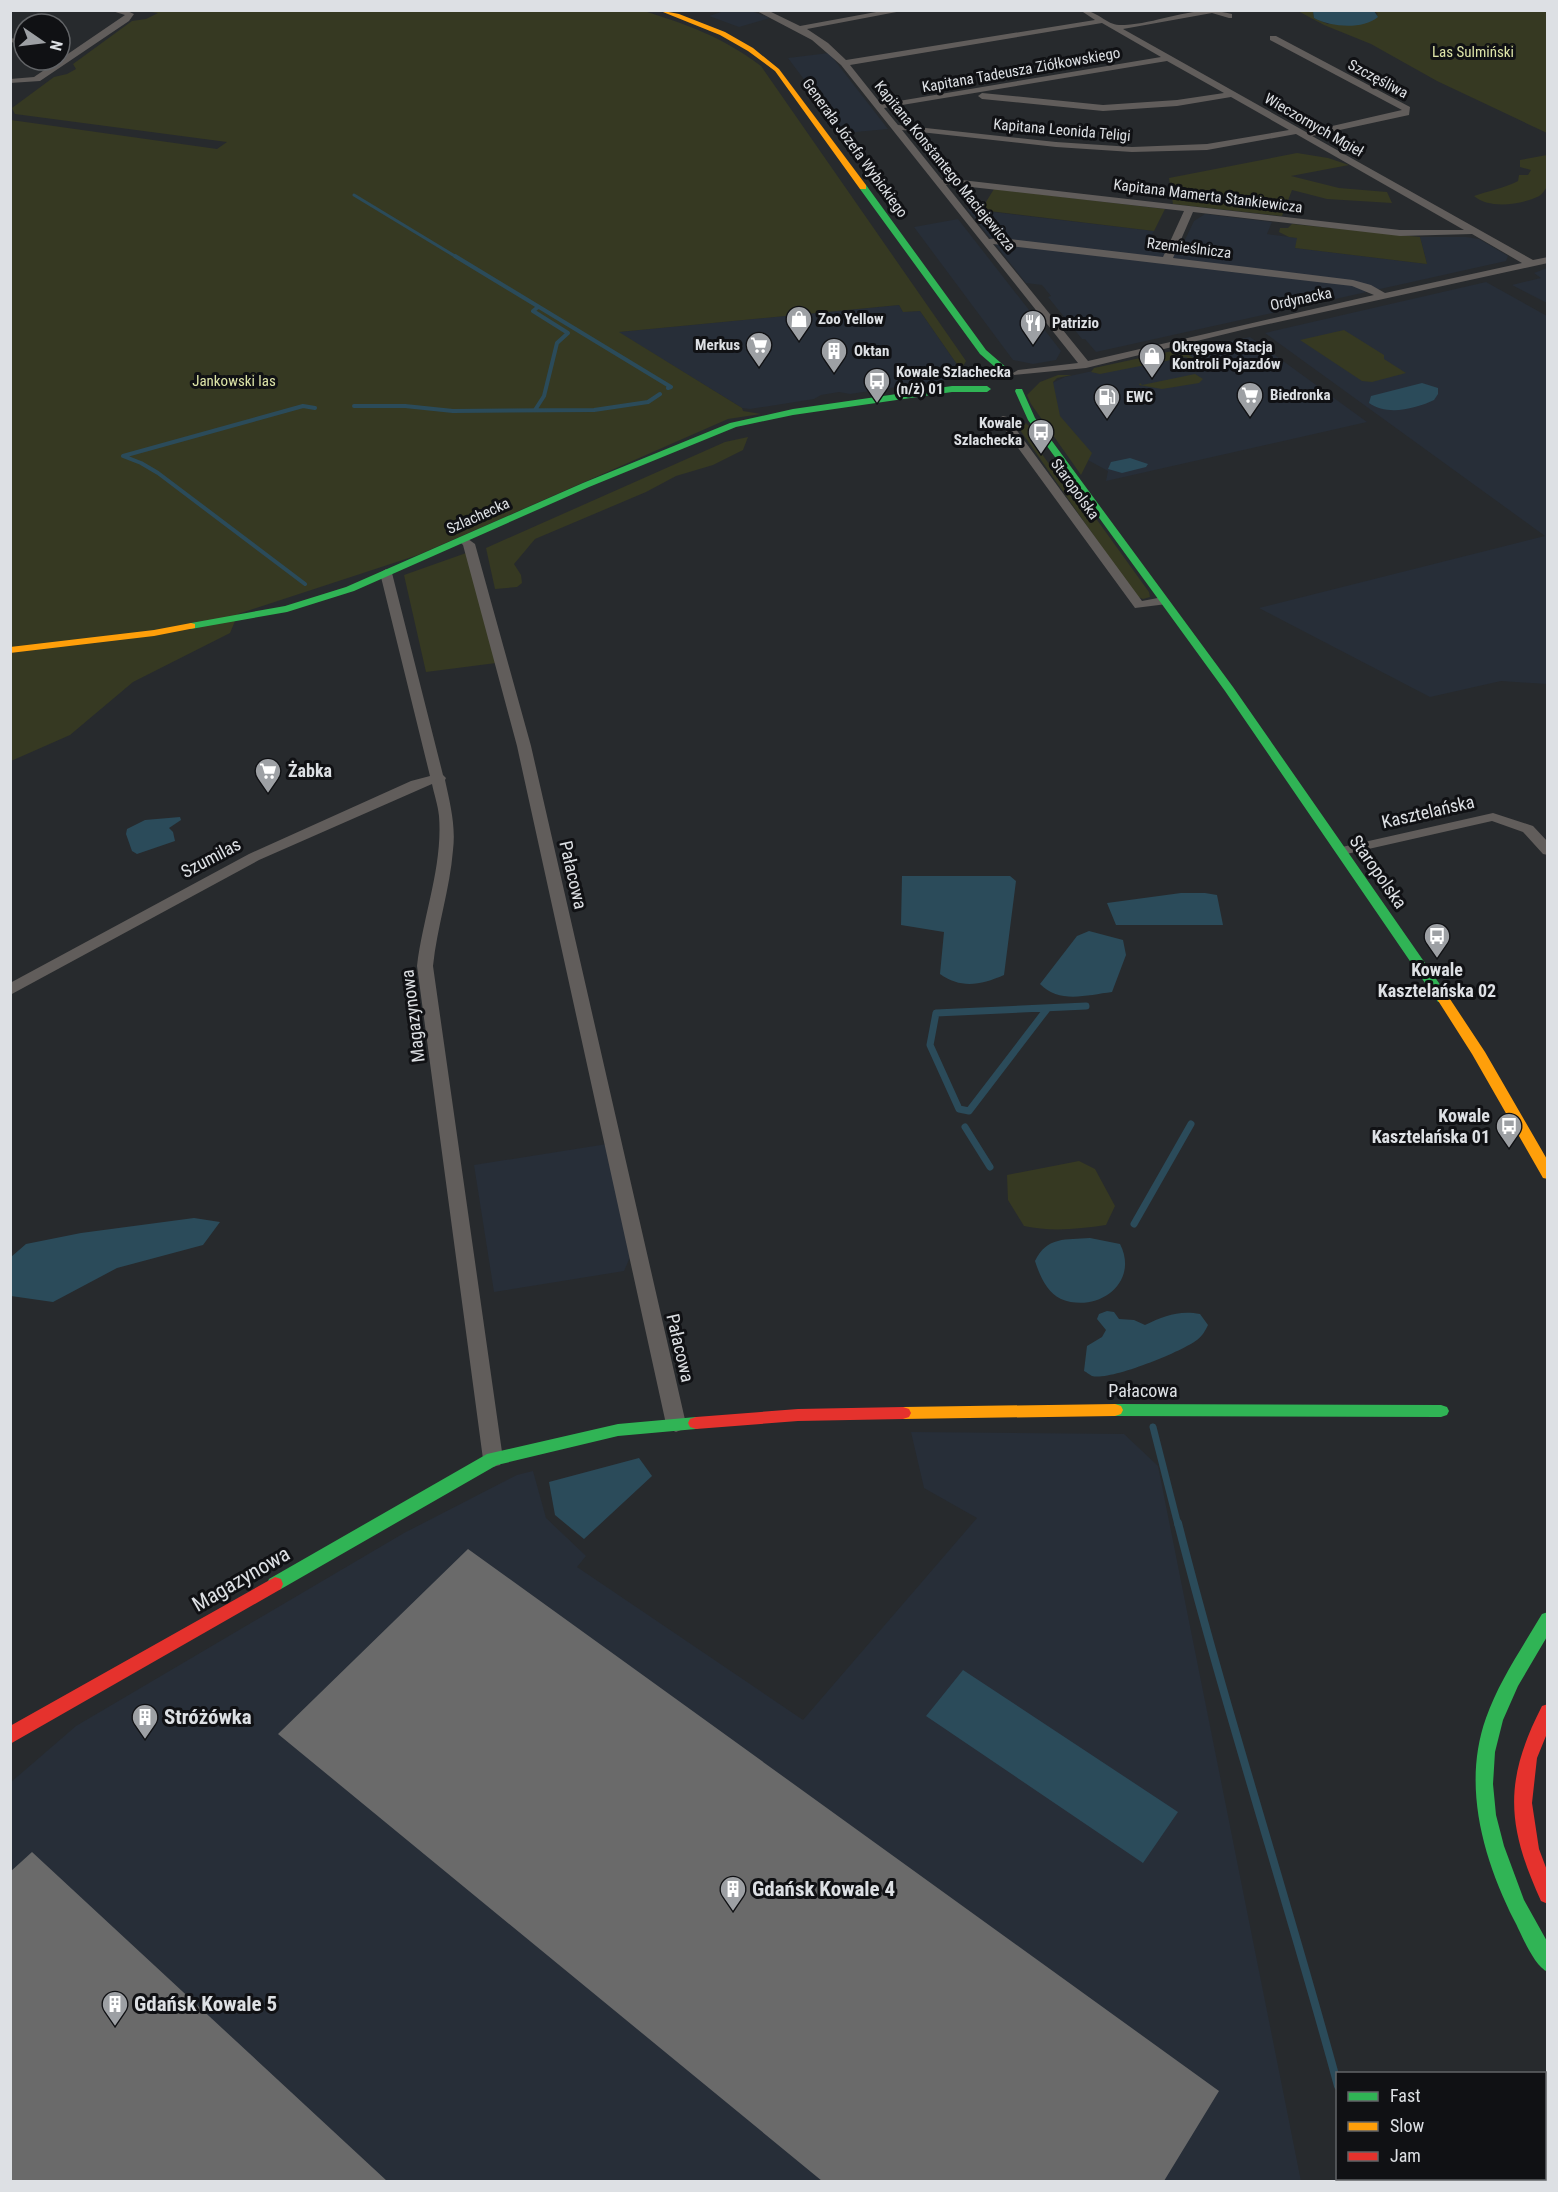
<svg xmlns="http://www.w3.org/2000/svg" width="1558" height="2192" font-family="'Roboto Condensed',sans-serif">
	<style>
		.built { fill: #272e38 }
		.green { fill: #363922 }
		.water { fill: #2b4b5a }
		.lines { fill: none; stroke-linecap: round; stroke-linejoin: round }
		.stream-far3 { stroke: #2b4b5a; stroke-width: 3 }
		.stream-far2 { stroke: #2b4b5a; stroke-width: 4 }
		.stream-far1 { stroke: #2b4b5a; stroke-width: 7 }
		.stream { stroke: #2b4b5a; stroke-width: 8 }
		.building { fill: #6a6a6a }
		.street { fill: #615d5b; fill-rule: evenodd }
		.fast { fill: #30b455; fill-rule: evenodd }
		.slow { fill: #ff9f0a; fill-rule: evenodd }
		.jam { fill: #e5322d; fill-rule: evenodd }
		.labels { text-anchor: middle; stroke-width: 6; stroke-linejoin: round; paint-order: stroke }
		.far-park-label { font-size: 15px; fill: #dce3a7; stroke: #101114 }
		.far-street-label { font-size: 15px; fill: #dde0e4; stroke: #101114 }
		.far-poi-label { font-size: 15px; font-weight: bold; fill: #dde0e4; stroke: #101114; text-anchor: start }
		.poi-label { font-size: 18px; font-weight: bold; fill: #dde0e4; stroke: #101114; text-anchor: start }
		.street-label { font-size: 18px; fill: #dde0e4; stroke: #101114 }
		.near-street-label { font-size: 21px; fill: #dde0e4; stroke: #101114 }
		.near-poi-label { font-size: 21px; font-weight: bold; fill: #dde0e4; stroke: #101114; text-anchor: start }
	</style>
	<rect width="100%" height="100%" fill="#272a2d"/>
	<path class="built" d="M751,11L770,18L739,27L709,16L724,11Z
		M829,53L888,129L844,133L788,58Z
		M967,209L1154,231L1152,234L1161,252L1178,254L1194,221L1205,214L1272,222L1267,234L1298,238L1295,248L1427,264L1420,237H1466L1479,239L1508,256L1506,261L1096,352L1085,339H1082L1048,297L1051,296L1042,285L1026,283Z
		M958,219L1061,351L1056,360L1033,364L1013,360L914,227Z
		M1547,268V303L1512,285L1541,278L1534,273Z
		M1486,282L1547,316V684L1501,681L1430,697L1259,608L1545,536L1265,333Z
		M899,305L903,312L920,311L961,370L957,378L850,394L839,392L821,395L814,399L750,409L742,408L618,332Z
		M1250,337L1367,422L1106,481L1108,471L1086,459L1045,404L1050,384L1065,377Z
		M607,1144L630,1257L624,1271L494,1292L474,1165Z
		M911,1432L1124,1434L1158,1466L1301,2181H11L10,1783L76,1726L404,1533L517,1475L533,1471L546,1518L586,1556L577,1567L803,1720L977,1518L924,1488Z"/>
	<path class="green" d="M641,10C688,25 721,36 761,66L966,361L961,370L920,311L903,312L899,305L619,332L742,408L743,411L761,414L728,419L418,555L238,614L230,633L133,682L70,735L11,761V120L217,149L227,142L15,114L12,108L54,77L67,74L76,69L73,64L132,21L146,19L158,13L145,11Z
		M1298,11H1313L1314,18L1328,24L1378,14L1374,11H1547V133L1437,81L1371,44L1324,25Z
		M1297,153L1328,158L1349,165L1291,176L1339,188L1387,192L1392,203L1327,199L1292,190L1282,216L1173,204L1169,178Z
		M1547,155V187C1544,191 1541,196 1537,197C1520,205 1488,209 1474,196C1488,191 1505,188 1518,181L1519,175H1528L1531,170L1520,167V160Z
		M994,189L1165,209L1154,231L981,210Z
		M1292,224L1420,237L1427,264L1295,248L1297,238L1289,237L1279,232L1280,228H1288Z
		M1344,330L1384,355V359L1406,373L1372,382L1362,381L1300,340Z
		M1177,350L1183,351L1199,362L1194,363L1186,357L1100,374L1091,372L1094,368Z
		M1195,374L1203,379L1199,383L1162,389L1139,385L1140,383L1142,385Z
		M1058,375H1072L1057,378L1053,382L1060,416L1092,453L1081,475L1031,404L1027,395L1040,382Z
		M1026,423L1036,433L1040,448L1039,450L1052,468L1069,481L1149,592L1150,597L1143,599L1136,596L1020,430Z
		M748,437L743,450L713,465L676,476L646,492L535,539L514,564L521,575L522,583L517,587L495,589L486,548L725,442Z
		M469,552L496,663L426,672L404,575Z
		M1079,1161L1095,1169L1115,1206L1106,1225C1079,1229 1051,1232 1024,1226L1008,1200L1007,1175Z"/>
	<path class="water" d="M1313,11H1374L1378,17C1362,30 1331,27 1314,18Z
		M1422,383L1438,388V394L1434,400C1415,409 1387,416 1369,403L1371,396Z
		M1130,458L1148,464L1146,467L1122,473L1108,469L1111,462Z
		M180,817L181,820L169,828L173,832L175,841L137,854L132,851L126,834L127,829L145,820Z
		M902,876H1010L1016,881L1004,975C981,985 961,989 940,974L944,932L901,925Z
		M1181,893H1205L1217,895L1223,925H1116L1107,903Z
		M1089,931L1123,940L1126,955L1112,992C1087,995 1059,1004 1040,984L1077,936Z
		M194,1218L220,1222L203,1245L117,1268L53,1302L11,1296V1257L26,1244L81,1233Z
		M1090,1238L1120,1244C1140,1283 1097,1314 1061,1299C1047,1293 1039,1274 1035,1261C1047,1236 1066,1240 1090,1238Z
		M1107,1311L1114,1312L1119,1319L1134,1320L1145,1325C1164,1316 1179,1310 1200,1314L1208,1325C1205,1331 1203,1335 1197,1340C1181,1352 1110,1381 1092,1376C1090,1375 1085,1371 1084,1371L1087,1346L1102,1337L1106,1330L1097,1319L1099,1314Z
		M639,1458L652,1476L584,1539L555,1515L549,1482Z
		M963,1670L1178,1812L1143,1863L926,1716Z"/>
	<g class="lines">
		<path class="stream-far3" d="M354,195L458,258"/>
		<path class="stream-far2" d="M455,256L671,387L668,388
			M354,406H405L453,411L594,410L648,402L660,394
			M535,410L544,396L557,343L568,333L533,311L538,307
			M305,584L158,473L141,463L123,456L303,406L315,408"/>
		<path class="stream-far1" d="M1047,1009L969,1111L959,1109L930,1045L936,1013L1086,1006
			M965,1127L990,1167
			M1134,1224L1191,1124
			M1153,1427L1178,1525"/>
		<path class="stream" d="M1178,1523C1226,1712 1287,1898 1338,2086
			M1362,2178L1363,2182"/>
	</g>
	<path class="building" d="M468,1549L1219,2091L1164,2181H822L278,1734Z
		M32,1852L387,2181H10V1872Z"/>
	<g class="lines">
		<path class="street" d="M109,10H125L134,14L129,21L40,81L10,83V79L34,77L125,15Z
			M755,10H767L800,26L887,10H907L807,29L828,43L846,60L1095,20L1080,10C1097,10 1107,25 1119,25C1158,25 1193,3 1232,14V18H1229L1212,13L1123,29L1306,132L1402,110L1270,40V36H1276L1410,107L1409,115L1312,136L1533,260L1548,257V263L1246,329L1086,368L1014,375L1013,373L1018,370L1078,363L841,65L812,40ZM1102,23L1161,57L881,104L850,65ZM1167,61L1224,93L1177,100L1103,105L982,93L978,96L982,99L1103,111L1177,106L1231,97L1289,130L1207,144L1132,147L1056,142L898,125L884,108ZM902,130L1056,147L1132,152L1207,150L1296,134L1464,230H1400L953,179L942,180ZM946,185H953L1184,211L1163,257L1002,238L989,239ZM1193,212L1400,236L1472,234L1522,263L1385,293L1371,285L1353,280L1173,258ZM993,244L1352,286L1374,295L1088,361Z
			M10,38L24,40V44L10,42Z
			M1003,416L1007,417L1142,601L1163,597L1169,601L1167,604L1135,608L997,419Z
			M464,536L475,544L531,746L686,1424L683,1429L676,1432L669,1429L666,1424L517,746L463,545L458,540Z
			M386,569L392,573L443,775L446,778L445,780C450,803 456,826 453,850C450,889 437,927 433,966L503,1459L500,1465L493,1467L486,1465L483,1459L417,966C423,916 443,866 439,816C438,805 434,794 432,784L259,860L10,995V983L249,854L411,781L430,776L380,573Z
			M1493,813L1533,826L1548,842V855L1543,854L1523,832L1492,821L1342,855L1335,851L1342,847Z"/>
		<path class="fast" d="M860,185H866L986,350L1008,369V373H1002L980,354L860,189Z
			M952,386H987L991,389L987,392H952L793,415L736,427L589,487L354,591L287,612L191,629L186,626L191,623L285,606L346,587L583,483L730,423L793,409Z
			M1016,389H1022L1035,418L1233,687L1448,996L1449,999L1448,1002H1438L1225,691L1028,420L1015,391Z
			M1115,1404L1441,1405L1447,1407L1449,1411L1447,1415L1441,1417L1115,1416L1109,1414L1107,1410L1109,1406Z
			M696,1417L702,1419L704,1423L702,1427L696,1429L618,1436L497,1465L281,1589L275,1591L269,1589L267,1584L269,1579L487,1454L618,1424Z
			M1548,1612V1635L1518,1686L1503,1720L1495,1752L1493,1784L1496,1815L1504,1846L1524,1900L1548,1943V1972C1534,1967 1521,1933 1514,1920C1483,1858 1462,1785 1486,1718C1499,1681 1522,1648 1542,1614Z"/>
		<path class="slow" d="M658,10L679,14L725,32L753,48L779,69L866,185V189H860L775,71L748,51L720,35Z
			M191,623L195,624V628L154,636L10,653V647L154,630Z
			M1443,995L1448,996L1485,1052L1548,1161V1179L1543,1178L1472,1054L1437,999Z
			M1115,1404L1121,1406L1123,1410L1121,1414L1115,1416L903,1419L897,1417L895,1413L897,1409L903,1407Z"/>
		<path class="jam" d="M903,1407L909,1409L911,1413L909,1417L903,1419L798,1421L696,1429L690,1427L688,1423L690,1419L696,1417L798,1409Z
			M275,1577L281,1579L283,1584L281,1589L10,1744V1726Z
			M1548,1704V1731L1537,1758L1532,1803L1539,1849L1548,1873V1904L1541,1901C1507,1826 1503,1782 1542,1706Z"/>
	</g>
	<defs>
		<g id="shop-pin" transform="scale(1.35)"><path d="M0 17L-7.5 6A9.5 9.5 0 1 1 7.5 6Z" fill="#9da0a4" stroke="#101114"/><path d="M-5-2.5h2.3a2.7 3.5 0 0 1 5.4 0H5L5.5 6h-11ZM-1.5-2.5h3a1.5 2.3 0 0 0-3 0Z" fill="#fff"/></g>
		<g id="restaurant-pin" transform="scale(1.35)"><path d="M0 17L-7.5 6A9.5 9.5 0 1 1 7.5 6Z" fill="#9da0a4" stroke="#101114"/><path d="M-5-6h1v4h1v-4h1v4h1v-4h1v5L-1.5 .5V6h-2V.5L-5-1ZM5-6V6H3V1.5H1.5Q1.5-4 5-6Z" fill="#fff"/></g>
		<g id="supermarket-pin" transform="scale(1.35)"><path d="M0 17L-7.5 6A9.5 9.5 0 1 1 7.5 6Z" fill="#9da0a4" stroke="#101114"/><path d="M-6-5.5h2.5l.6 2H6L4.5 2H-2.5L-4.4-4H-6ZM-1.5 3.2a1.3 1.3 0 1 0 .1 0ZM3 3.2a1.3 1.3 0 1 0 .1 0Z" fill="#fff"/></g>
		<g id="building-pin" transform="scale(1.35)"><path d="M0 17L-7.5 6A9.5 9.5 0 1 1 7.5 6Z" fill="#9da0a4" stroke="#101114"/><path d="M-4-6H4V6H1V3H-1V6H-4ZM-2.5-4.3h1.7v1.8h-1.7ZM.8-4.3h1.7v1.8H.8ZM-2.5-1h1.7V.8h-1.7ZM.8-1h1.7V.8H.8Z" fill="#fff"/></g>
		<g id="bus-pin" transform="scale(1.35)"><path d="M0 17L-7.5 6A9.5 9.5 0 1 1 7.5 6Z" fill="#9da0a4" stroke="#101114"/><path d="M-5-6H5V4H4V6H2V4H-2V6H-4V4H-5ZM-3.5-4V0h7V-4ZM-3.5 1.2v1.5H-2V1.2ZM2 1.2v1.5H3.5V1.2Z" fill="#fff"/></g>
		<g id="fuel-pin" transform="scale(1.35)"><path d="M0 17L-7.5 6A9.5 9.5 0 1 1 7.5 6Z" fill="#9da0a4" stroke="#101114"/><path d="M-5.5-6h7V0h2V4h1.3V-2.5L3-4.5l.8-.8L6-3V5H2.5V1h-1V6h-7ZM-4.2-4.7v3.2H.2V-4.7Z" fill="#fff"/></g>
	</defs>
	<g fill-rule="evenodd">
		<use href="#shop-pin" x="799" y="319"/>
		<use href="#restaurant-pin" x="1033" y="323"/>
		<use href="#supermarket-pin" x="759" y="345"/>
		<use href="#building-pin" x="834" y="351"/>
		<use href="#shop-pin" x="1152" y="356"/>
		<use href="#bus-pin" x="877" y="381"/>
		<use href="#supermarket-pin" x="1250" y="395"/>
		<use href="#fuel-pin" x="1107" y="397"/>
		<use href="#bus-pin" x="1041" y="432"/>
		<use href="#supermarket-pin" x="268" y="771"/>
		<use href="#bus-pin" x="1437" y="936"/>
		<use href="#bus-pin" x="1509" y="1126"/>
		<use href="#building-pin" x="145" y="1717"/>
		<use href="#building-pin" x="733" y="1889"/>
		<use href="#building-pin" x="115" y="2004"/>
	</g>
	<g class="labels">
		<g class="far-park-label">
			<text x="1473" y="57">Las Sulmiński</text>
			<text x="234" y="386">Jankowski las</text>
		</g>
		<g class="far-street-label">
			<text transform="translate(1021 70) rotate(-10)" y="5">Kapitana Tadeusza Ziółkowskiego</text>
			<text transform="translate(1378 79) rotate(28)" y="5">Szczęśliwa</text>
			<text transform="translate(1314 125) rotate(30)" y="5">Wieczornych Mgieł</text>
			<text transform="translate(1062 130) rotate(5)" y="5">Kapitana Leonida Teligi</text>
			<text transform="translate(855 148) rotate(54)" y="5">Generała Józefa Wybickiego</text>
			<text transform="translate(945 166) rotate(51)" y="5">Kapitana Konstantego Maciejewicza</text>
			<text transform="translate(1208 196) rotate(7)" y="5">Kapitana Mamerta Stankiewicza</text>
			<text transform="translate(1189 248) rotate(7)" y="5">Rzemieślnicza</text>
			<text transform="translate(1301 299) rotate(-12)" y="5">Ordynacka</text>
			<text transform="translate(1075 489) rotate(54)" y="5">Staropolska</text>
			<text transform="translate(478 516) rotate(-24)" y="5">Szlachecka</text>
		</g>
		<g class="far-poi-label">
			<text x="818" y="324">Zoo Yellow</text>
			<text x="1052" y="328">Patrizio</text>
			<text x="740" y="350" text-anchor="end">Merkus</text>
			<text x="1172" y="352">Okręgowa Stacja<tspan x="1172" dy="17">Kontroli Pojazdów</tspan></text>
			<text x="854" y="356">Oktan</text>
			<text x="896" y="377">Kowale Szlachecka<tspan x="896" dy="17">(n/ż) 01</tspan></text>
			<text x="1270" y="400">Biedronka</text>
			<text x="1126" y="402">EWC</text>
			<text x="1022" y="428" text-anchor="end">Kowale<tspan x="1022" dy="17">Szlachecka</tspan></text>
		</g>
		<g class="poi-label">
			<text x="288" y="777">Żabka</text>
			<text x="1437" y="976" text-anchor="middle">Kowale<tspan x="1437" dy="21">Kasztelańska 02</tspan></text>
			<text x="1490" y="1122" text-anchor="end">Kowale<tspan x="1490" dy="21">Kasztelańska 01</tspan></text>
		</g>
		<g class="street-label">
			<text transform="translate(1428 812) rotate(-13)" y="6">Kasztelańska</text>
			<text transform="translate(211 858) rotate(-28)" y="6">Szumilas</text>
			<text transform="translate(1378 872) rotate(55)" y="6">Staropolska</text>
			<text transform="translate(573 875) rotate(77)" y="6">Pałacowa</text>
			<text transform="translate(413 1016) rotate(-97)" y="6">Magazynowa</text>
			<text transform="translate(680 1348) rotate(77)" y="6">Pałacowa</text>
			<text x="1143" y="1397">Pałacowa</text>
		</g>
		<g class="near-street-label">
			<text transform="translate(241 1579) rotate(-30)" y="7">Magazynowa</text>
		</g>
		<g class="near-poi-label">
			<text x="164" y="1724">Stróżówka</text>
			<text x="752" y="1896">Gdańsk Kowale 4</text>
			<text x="134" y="2011">Gdańsk Kowale 5</text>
		</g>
	</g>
	<rect width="1558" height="2192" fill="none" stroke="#dde0e4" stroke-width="24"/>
	<rect x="1336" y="2072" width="210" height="108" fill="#101114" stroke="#626467" stroke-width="1.5"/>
	<rect x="1348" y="2092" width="30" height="9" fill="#30b455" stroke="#626467" stroke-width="1.5"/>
	<text x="1390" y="2102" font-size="18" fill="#dde0e4">Fast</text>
	<rect x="1348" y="2122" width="30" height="9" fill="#ff9f0a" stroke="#626467" stroke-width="1.5"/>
	<text x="1390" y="2132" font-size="18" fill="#dde0e4">Slow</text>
	<rect x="1348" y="2152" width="30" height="9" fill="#e5322d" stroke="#626467" stroke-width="1.5"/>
	<text x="1390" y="2162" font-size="18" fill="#dde0e4">Jam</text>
	<g transform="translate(42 42) rotate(104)"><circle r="28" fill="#101114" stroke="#626467" stroke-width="1.5"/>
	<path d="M0-4.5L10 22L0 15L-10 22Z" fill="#9da0a4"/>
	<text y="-9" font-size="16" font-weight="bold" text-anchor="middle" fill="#dde0e4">N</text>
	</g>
</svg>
